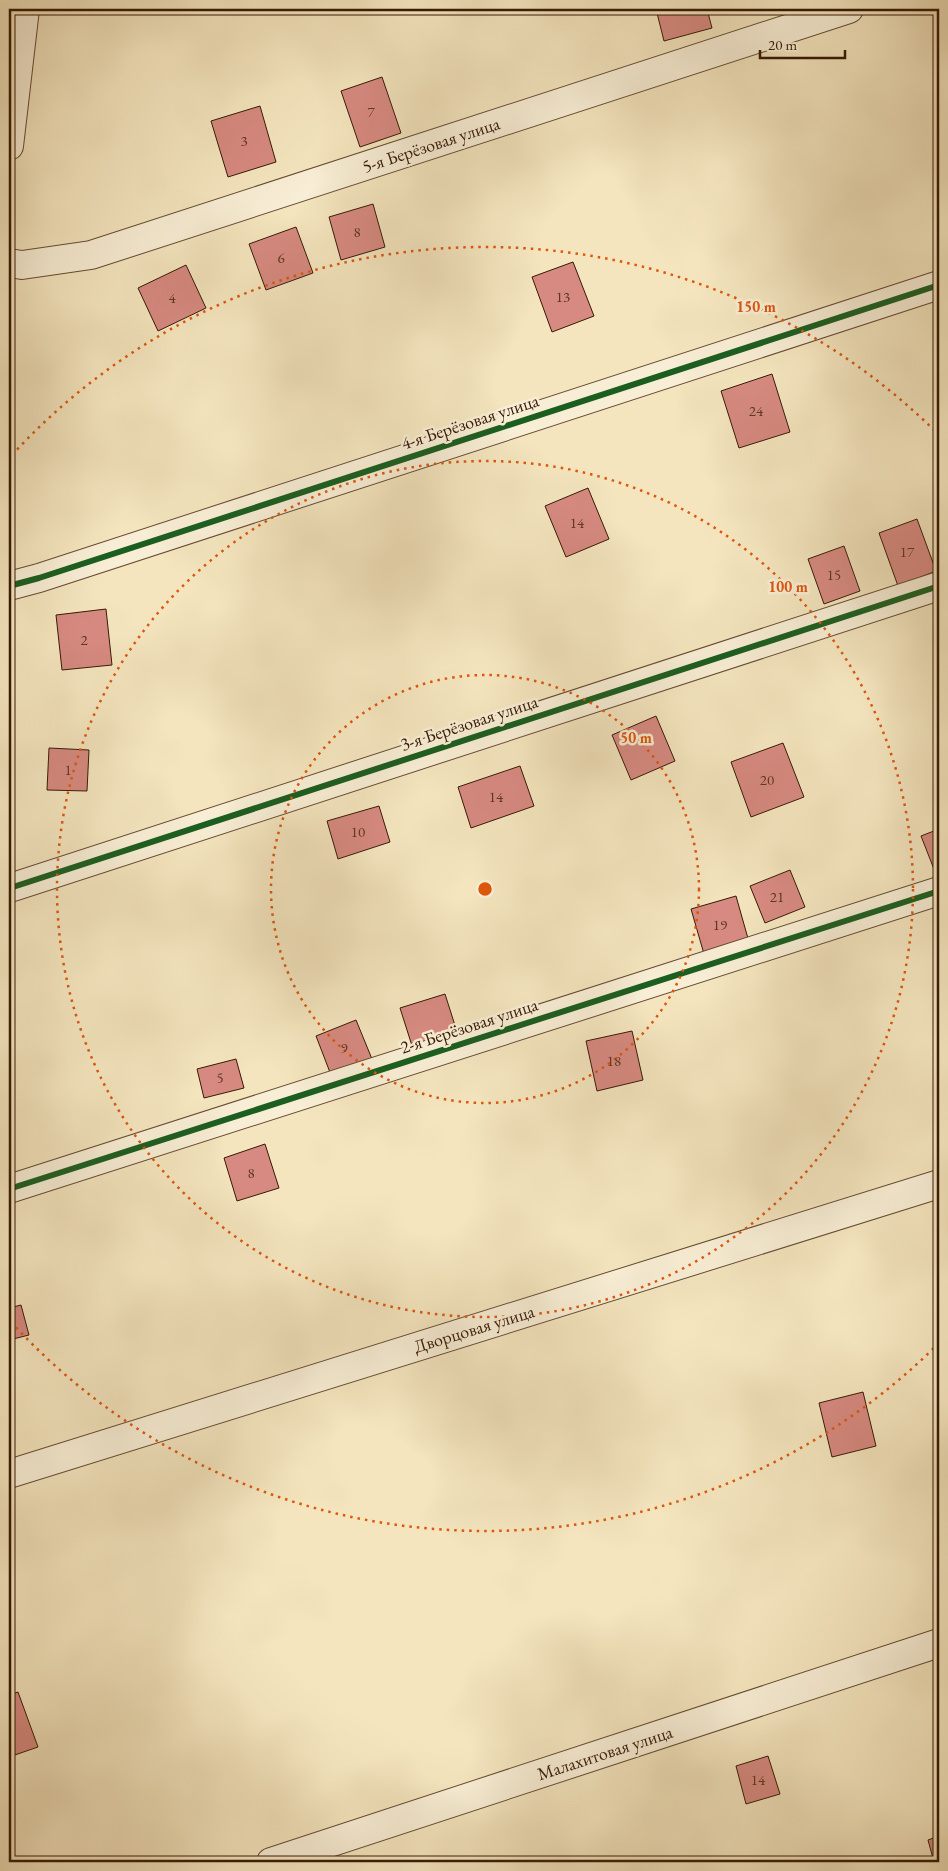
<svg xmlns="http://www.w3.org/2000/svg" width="948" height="1871" font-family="'EB Garamond',serif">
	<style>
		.building { fill: #d78a81; stroke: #361905 }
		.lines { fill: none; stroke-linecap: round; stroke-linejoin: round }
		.minor-casing { stroke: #664c33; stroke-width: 30 }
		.minor { stroke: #f8eed5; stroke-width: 28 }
		.cycleway-casing { stroke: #f8eed5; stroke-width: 9 }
		.cycleway { stroke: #1b5e20; stroke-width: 6 }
		.ring { fill: none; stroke: #df560c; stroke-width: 2.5; stroke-dasharray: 2.5 5 }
		.labels { text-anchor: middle; stroke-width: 5; stroke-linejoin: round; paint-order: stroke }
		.number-label { font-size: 15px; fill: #5e3524 }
		.street-label { font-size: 18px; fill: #361905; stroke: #f8eed5 }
		.centre { fill: #df560c; stroke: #f8eed5; stroke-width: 2.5 }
		.ring-label { font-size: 15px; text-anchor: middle; font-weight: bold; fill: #df560c; stroke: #f8eed5; stroke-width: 5; stroke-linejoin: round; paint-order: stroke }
	</style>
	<rect width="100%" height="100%" fill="#f4e5be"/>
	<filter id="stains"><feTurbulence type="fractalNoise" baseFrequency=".004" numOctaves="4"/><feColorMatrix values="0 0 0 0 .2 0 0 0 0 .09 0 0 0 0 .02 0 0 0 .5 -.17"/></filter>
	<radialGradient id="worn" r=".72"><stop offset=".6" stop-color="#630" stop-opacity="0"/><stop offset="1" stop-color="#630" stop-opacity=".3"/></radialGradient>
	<path class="building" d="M656,9H707L712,28L664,41Z
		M382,77L401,133L360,147L341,91Z
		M260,106L276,162L228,177L211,121Z
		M373,204L385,247L341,260L329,217Z
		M296,227L313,273L266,290L249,244Z
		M573,262L594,316L552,332L532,277Z
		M186,265L206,308L158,331L138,288Z
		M772,374L790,432L739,448L721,391Z
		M588,488L609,539L566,557L545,506Z
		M917,519L936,571L898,586L879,533Z
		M844,546L860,591L824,604L808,559Z
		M106,609L112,665L62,670L56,615Z
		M656,716L675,761L631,780L612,735Z
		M783,743L804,797L751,817L731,762Z
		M49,748L89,750L87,791L47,790Z
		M520,766L534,806L471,828L458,787Z
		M379,806L390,842L338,859L327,821Z
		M939,829V882L921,836Z
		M790,870L805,907L765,923L750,886Z
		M736,896L749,942L704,954L691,909Z
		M445,994L459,1038L414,1052L400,1008Z
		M356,1020L372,1059L331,1075L316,1036Z
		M632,1031L643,1080L597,1091L586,1041Z
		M236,1059L244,1088L204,1098L197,1069Z
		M265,1144L279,1188L237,1201L224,1158Z
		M21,1305L29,1335L9,1340V1308Z
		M863,1392L876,1446L832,1457L819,1403Z
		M18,1692L38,1747L9,1757V1695Z
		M768,1756L780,1794L746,1804L736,1766Z
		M939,1836V1862H934L928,1840Z"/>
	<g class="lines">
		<g class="minor-casing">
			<path id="minor" d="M9,146L25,9
				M9,263L22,265L91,255L849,9
				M9,586L39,578L939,285
				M9,886L13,887L939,586
				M9,1189L939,891
				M9,1474L939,1184
				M271,1862L939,1643"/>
		</g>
		<use href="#minor" class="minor"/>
		<g class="cycleway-casing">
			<path id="cycleway" d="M9,586L39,578L939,285
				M9,886L13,887L939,586
				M9,1189L939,891"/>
		</g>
		<use href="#cycleway" class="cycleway"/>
	</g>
	<g class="ring">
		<circle cx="485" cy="889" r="214"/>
		<circle cx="485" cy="889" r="428"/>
		<path d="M939 1343A642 642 0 0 1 12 1323M12 455A642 642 0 0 1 939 435"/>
	</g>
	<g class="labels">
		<g class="number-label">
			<text x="371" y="117">7</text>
			<text x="244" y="146">3</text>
			<text x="357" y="237">8</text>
			<text x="281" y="263">6</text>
			<text x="563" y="302">13</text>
			<text x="172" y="303">4</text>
			<text x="756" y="416">24</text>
			<text x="577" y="528">14</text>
			<text x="907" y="557">17</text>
			<text x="834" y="580">15</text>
			<text x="84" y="645">2</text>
			<text x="68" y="775">1</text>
			<text x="767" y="785">20</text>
			<text x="496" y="802">14</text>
			<text x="358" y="837">10</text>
			<text x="777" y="902">21</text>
			<text x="720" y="930">19</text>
			<text x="344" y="1053">9</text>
			<text x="614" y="1066">18</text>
			<text x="220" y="1083">5</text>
			<text x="251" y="1178">8</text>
			<text x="758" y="1785">14</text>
		</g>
		<g class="street-label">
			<text transform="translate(431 145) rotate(-18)" y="6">5-я Берёзовая улица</text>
			<text transform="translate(470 422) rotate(-18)" y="6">4-я Берёзовая улица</text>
			<text transform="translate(469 723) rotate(-18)" y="6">3-я Берёзовая улица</text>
			<text transform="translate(469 1026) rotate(-18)" y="6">2-я Берёзовая улица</text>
			<text transform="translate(474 1329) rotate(-17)" y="6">Дворцовая улица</text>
			<text transform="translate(605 1753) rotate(-18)" y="6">Малахитовая улица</text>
		</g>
	</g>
	<circle cx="485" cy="889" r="8" class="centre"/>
	<g class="ring-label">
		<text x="756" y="312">150 m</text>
		<text x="788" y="592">100 m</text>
		<text x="636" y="743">50 m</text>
	</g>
	<rect width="948" height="1871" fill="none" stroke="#f4e5be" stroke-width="30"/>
	<rect x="10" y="10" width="928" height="1851" fill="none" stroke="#361905" stroke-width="2.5"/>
	<rect x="15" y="15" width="918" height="1841" fill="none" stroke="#361905"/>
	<path d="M760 50v8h85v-8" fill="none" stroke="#361905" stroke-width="2.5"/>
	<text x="768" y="50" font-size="15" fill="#361905" stroke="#f8eed5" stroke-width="4" paint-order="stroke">20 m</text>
	<rect width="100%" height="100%" filter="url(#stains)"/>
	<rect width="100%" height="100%" fill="url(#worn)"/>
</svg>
